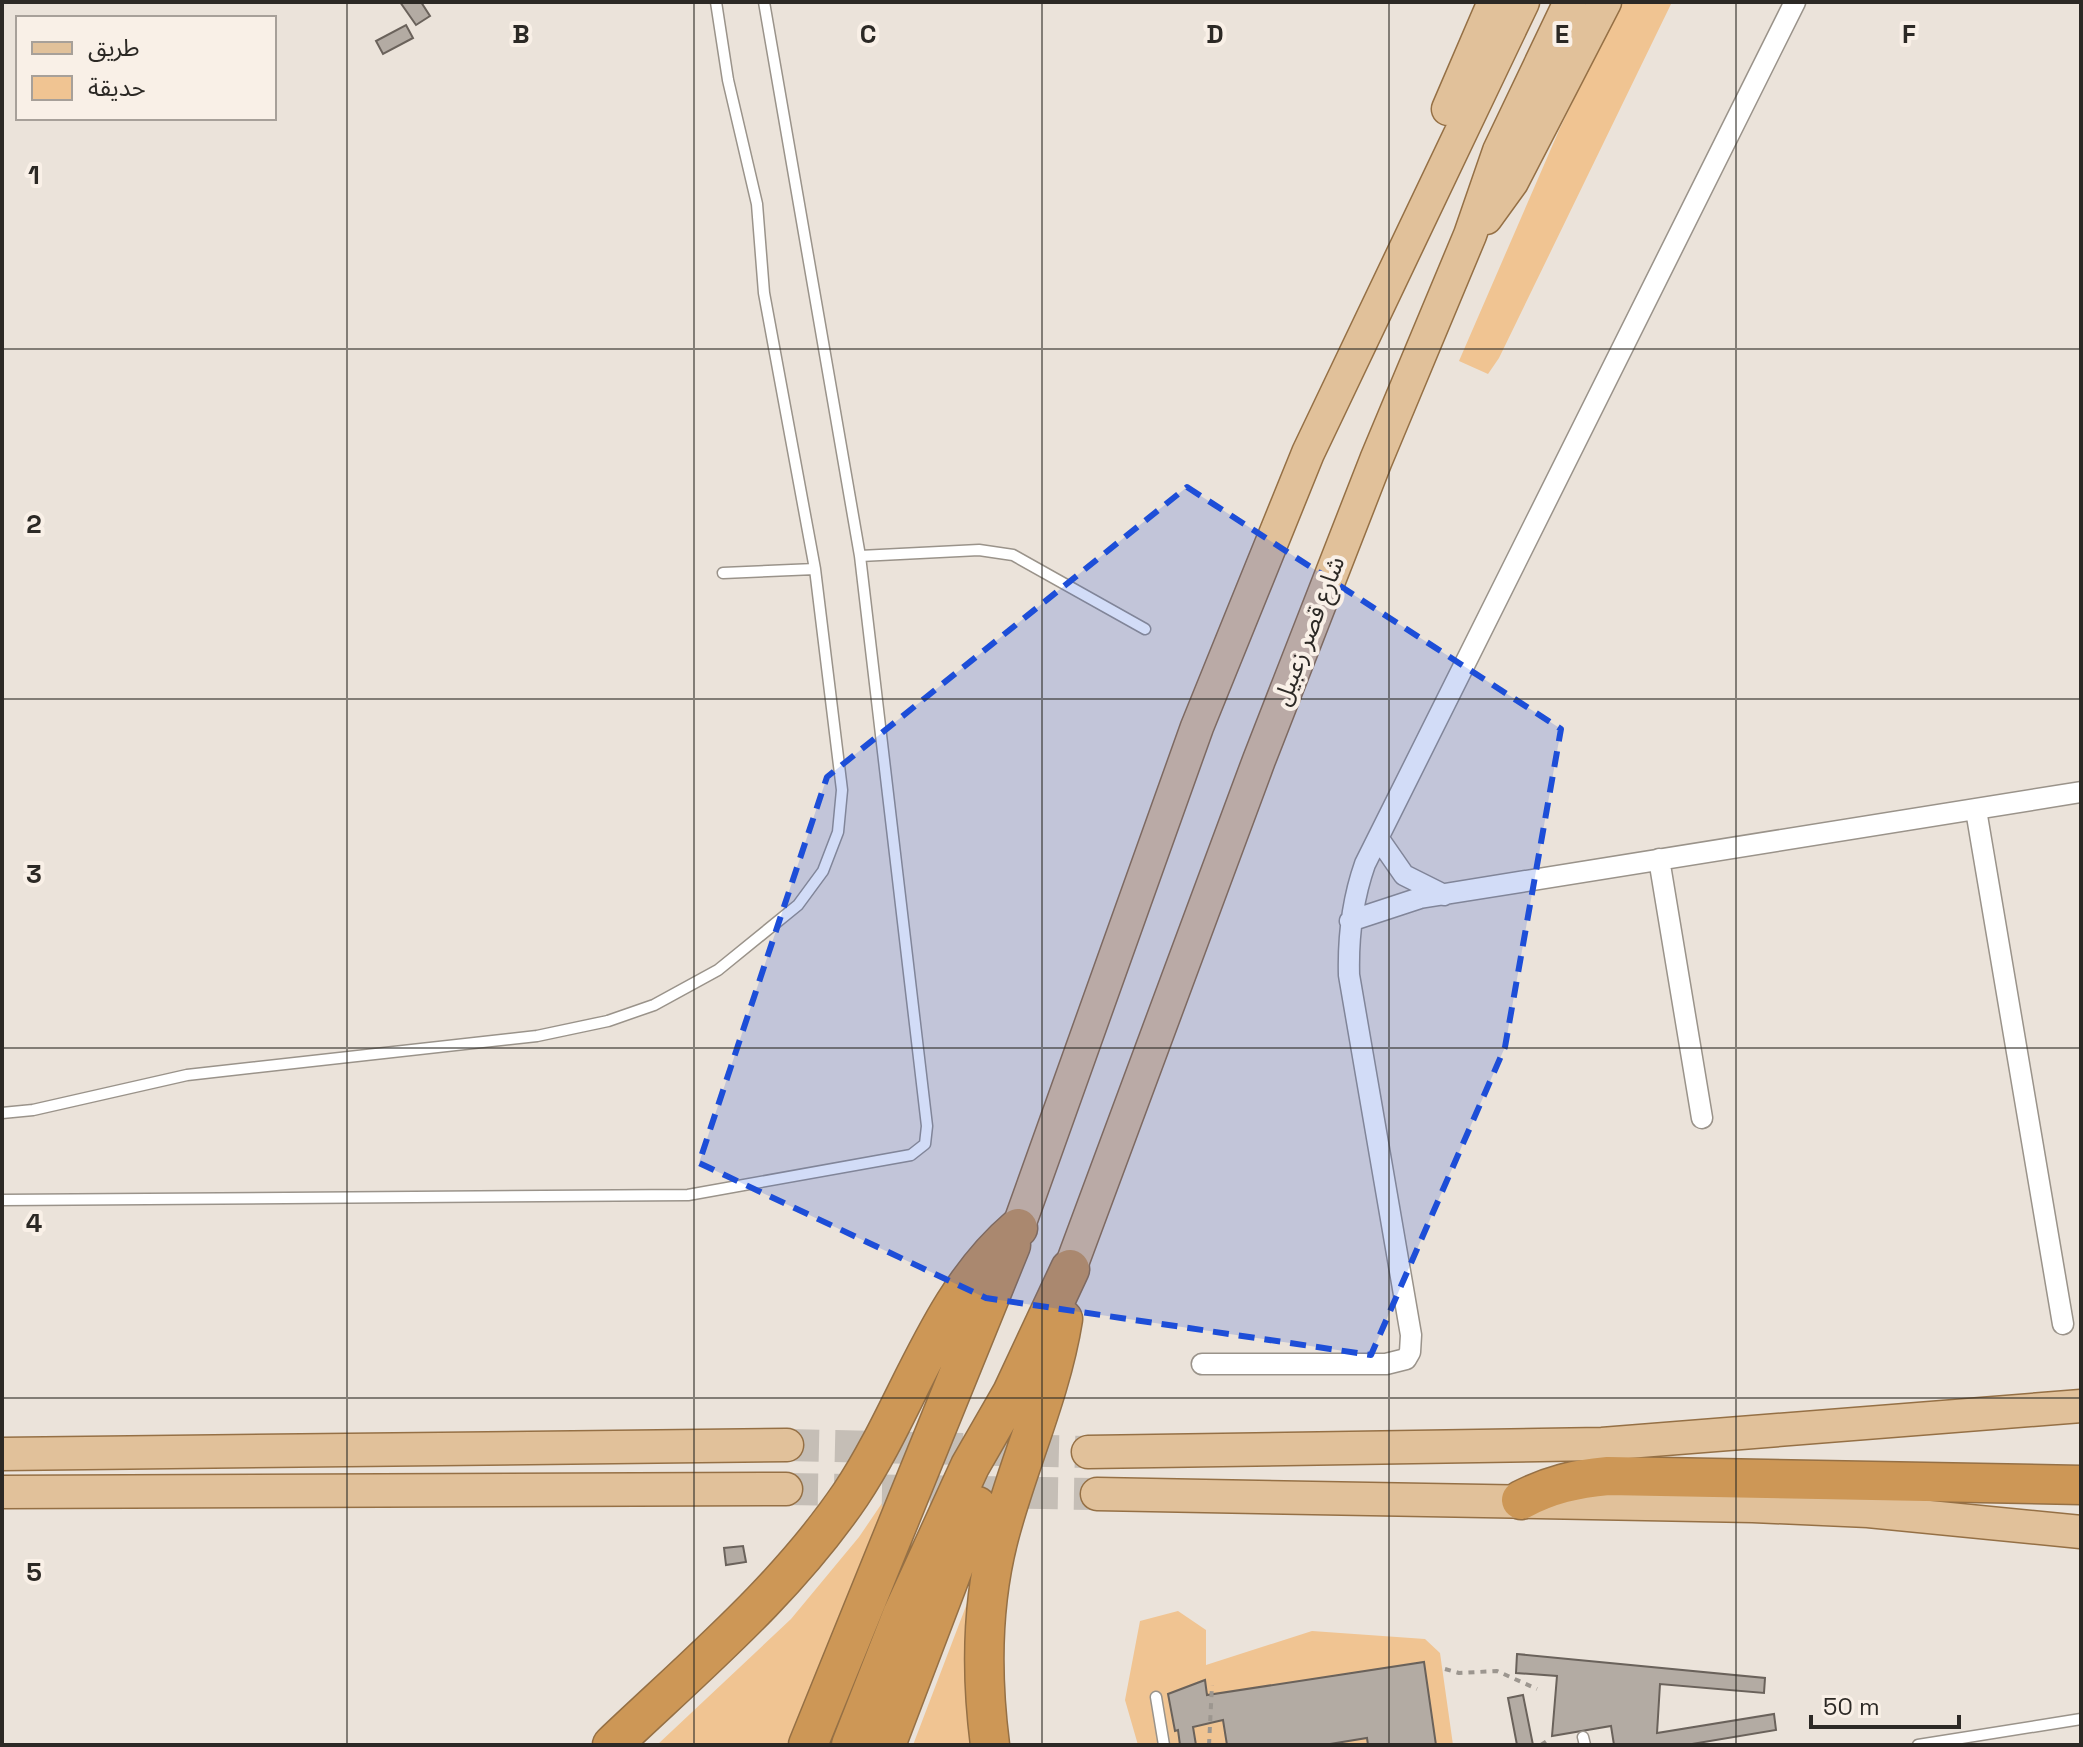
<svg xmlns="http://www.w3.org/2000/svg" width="2083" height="1747" font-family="'Space Grotesk','Noto Sans Arabic',sans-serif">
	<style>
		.green { fill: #f0c492 }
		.building { fill: #b3aba3; stroke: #6a625b; stroke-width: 2 }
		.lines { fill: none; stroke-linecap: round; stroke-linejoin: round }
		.primary-tunnel { stroke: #c5beb6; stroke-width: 32; stroke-dasharray: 32 16; stroke-linecap: butt }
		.lane-casing { stroke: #9a938a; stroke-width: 13 }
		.street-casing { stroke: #9a938a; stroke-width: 23 }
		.primary-casing { stroke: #957045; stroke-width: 35 }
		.highway-casing { stroke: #957045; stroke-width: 41 }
		.path { stroke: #9c968f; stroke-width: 4; stroke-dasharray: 6 6; stroke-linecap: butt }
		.lane { stroke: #fff; stroke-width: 10 }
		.street { stroke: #fff; stroke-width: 20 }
		.primary { stroke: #e1c19a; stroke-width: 32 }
		.highway { stroke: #cd9756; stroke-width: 38 }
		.marked { fill: #1d4ed8; fill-opacity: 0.2; stroke: #1d4ed8; stroke-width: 6; stroke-dasharray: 16 10; stroke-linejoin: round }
		.grid { fill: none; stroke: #2c2925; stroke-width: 2; stroke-opacity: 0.55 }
		.labels { text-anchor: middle; stroke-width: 8; stroke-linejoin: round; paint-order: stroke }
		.street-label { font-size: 24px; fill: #2c2925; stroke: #f9f0e7 }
		.grid-label { font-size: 26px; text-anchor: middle; font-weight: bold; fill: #2c2925; stroke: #f9f0e7; stroke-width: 8; stroke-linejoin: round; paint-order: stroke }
	</style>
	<rect width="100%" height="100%" fill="#ebe3da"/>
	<path class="green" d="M1622,2H1672L1499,358L1488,374L1459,361L1560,128Z
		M893,1487L789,1745H657L791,1619L859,1537Z
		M979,1572L981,1745H913Z
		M1178,1611L1206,1630V1665L1312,1631L1425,1639L1440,1653L1453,1745H1138L1125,1700L1140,1621Z"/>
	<path class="building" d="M400,2H421L430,16L416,25Z
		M406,25L413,38L383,54L376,41Z
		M743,1546L746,1562L726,1565L724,1548Z
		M1517,1654L1765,1678L1764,1693L1660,1684L1657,1733L1774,1714L1776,1730L1686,1745H1614L1611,1726L1552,1736L1557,1676L1516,1673Z
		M1424,1662L1436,1745H1368L1367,1738L1324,1745H1227L1223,1720L1193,1727L1196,1745H1180L1178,1730L1175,1731L1168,1694L1205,1680L1207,1695Z
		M1523,1695L1533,1745H1517L1508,1698Z"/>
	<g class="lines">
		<path class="primary-tunnel" d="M787,1445L1088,1452
			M786,1489L1097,1494"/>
		<g class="lane-casing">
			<path id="lane" d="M860,556L979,550L1013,555L1145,629
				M723,573L815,569
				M2,1113L33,1110L187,1075L537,1036L608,1021L654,1005L718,970L798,905L823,871L838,832L842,790L815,569L764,293L757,204L728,80L716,2
				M2,1200L688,1195L911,1155L925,1144L927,1126L860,556L764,2
				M1156,1697L1164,1745
				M1583,1737L1585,1745
				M1918,1745L2081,1719"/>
		</g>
		<g class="street-casing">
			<path id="street" d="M1976,810L2063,1324
				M1379,839L1404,875L1444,895
				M1659,859L1702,1118
				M1350,921L1420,898L2081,792
				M1202,1364H1386L1406,1359L1410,1352L1411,1335L1349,975C1348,936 1352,901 1365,864L1795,2"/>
		</g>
		<g class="primary-casing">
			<path id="primary" d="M1448,109L1494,2
				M1486,218L1512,182L1605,2
				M1018,1228L1197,727L1308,453L1523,2
				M1070,1269L1259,760L1376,460L1470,235L1499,151L1570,2
				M1088,1452L1602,1444L2081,1406
				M2,1454L787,1445
				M2,1492L786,1489
				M1097,1494L1753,1506L1868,1511L2081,1532"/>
		</g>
		<g class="highway-casing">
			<path id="highway" d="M1521,1500C1550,1485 1575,1479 1608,1476L2081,1485
				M612,1745C695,1666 786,1590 851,1494C909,1407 937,1297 1018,1228
				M808,1745L1011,1245
				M851,1745L902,1615L970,1466L1012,1393L1070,1269
				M886,1745L977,1506
				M990,1745C981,1675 981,1606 999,1537C1018,1464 1051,1394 1063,1319"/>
		</g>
		<path class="path" d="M1445,1669L1459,1673L1497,1671L1537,1689
			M1209,1745L1212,1685
			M1541,1745L1547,1741"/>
		<use href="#lane" class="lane"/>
		<use href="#street" class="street"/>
		<use href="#primary" class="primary"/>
		<use href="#highway" class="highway"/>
	</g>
	<path class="marked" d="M1187,487L1561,729L1505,1047L1371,1355L986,1298L699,1163L827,777Z"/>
	<path class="grid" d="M347,2V1745M694,2V1745M1042,2V1745M1389,2V1745M1736,2V1745M2,349H2081M2,699H2081M2,1048H2081M2,1398H2081"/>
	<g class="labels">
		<g class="street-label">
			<text transform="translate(1309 631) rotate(-69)" y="8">شارع قصر زعبيل</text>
		</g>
	</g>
	<g class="grid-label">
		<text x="521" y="43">B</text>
		<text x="868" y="43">C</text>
		<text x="1215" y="43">D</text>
		<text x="1562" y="43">E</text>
		<text x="1909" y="43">F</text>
		<text x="34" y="184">1</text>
		<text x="34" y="533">2</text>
		<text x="34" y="883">3</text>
		<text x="34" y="1232">4</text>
		<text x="34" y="1581">5</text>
	</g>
	<rect width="2083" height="1747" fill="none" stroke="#2c2925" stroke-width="8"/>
	<rect x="16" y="16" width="260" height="104" fill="#f9f0e7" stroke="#a7a099" stroke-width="2"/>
	<rect x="32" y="42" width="40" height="12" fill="#e1c19a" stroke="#a7a099" stroke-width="2"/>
	<text x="88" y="56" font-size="24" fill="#2c2925">طريق</text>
	<rect x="32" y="76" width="40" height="24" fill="#f0c492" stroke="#a7a099" stroke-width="2"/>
	<text x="88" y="96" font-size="24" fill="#2c2925">حديقة</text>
	<path d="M1811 1715v12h148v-12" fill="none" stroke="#2c2925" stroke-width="4"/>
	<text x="1823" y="1715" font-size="24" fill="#2c2925" stroke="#f9f0e7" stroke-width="6" paint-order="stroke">50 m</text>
</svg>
